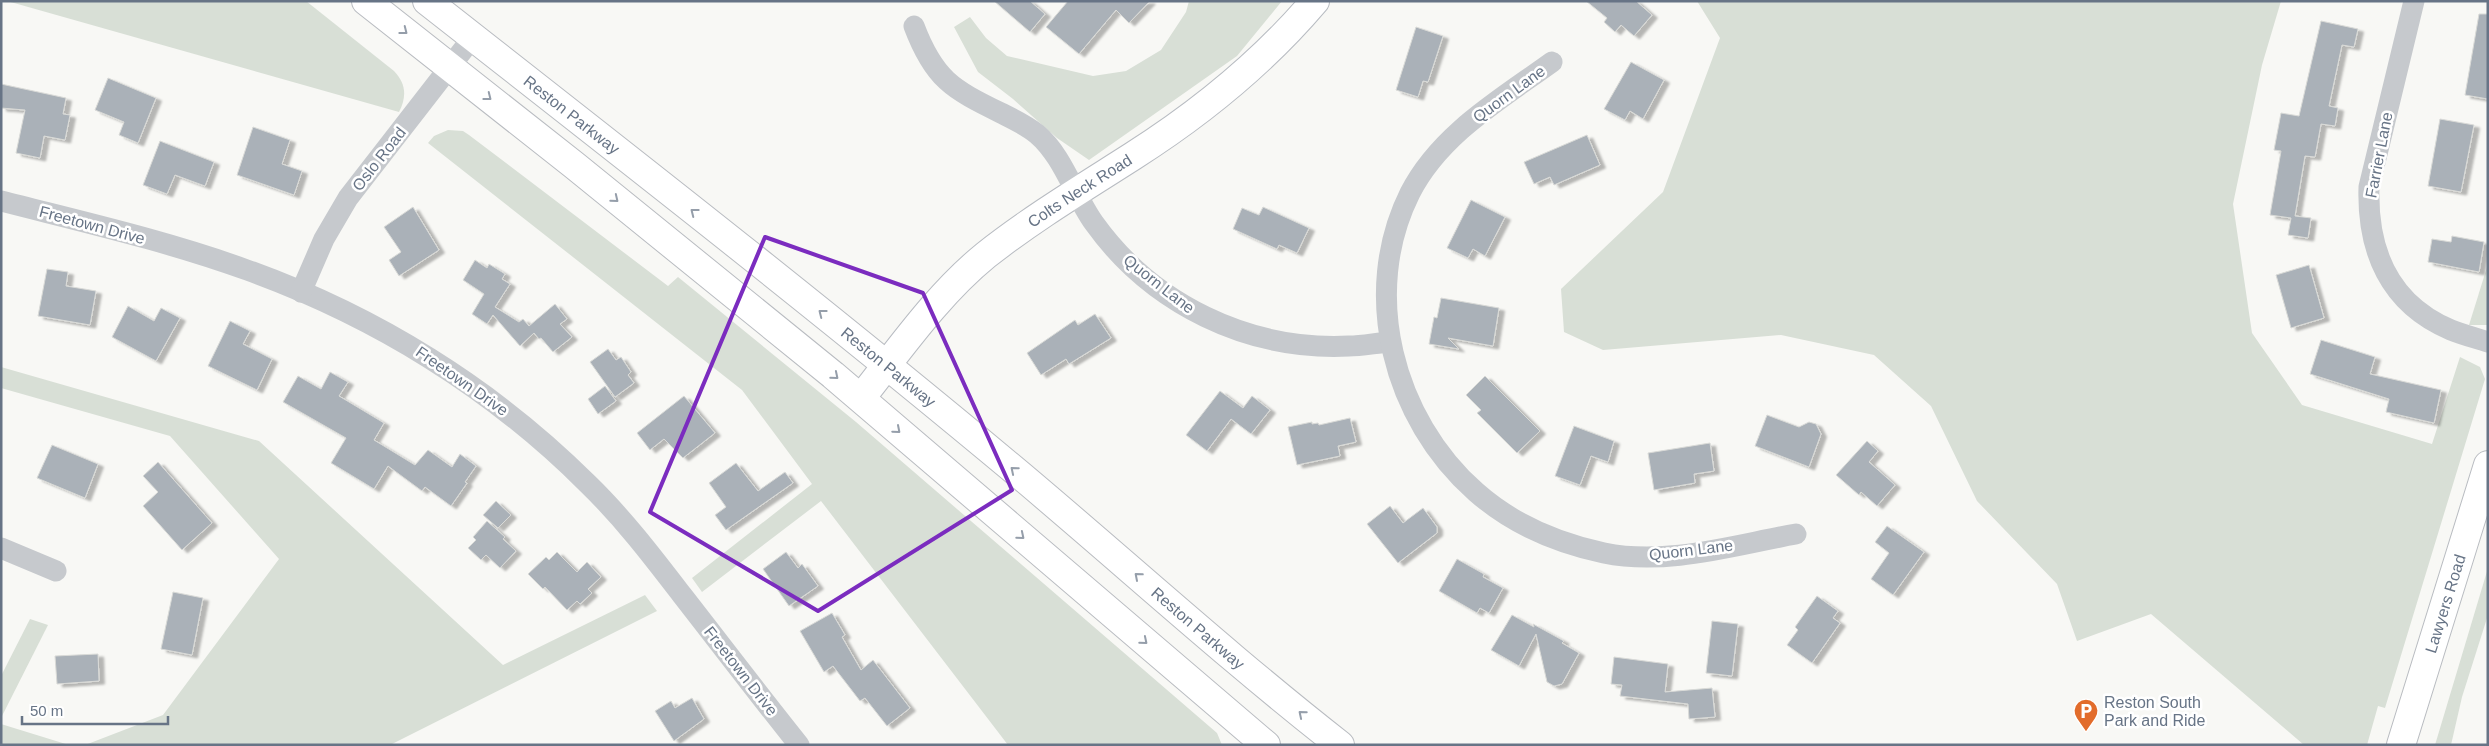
<svg xmlns="http://www.w3.org/2000/svg" width="2489" height="746" font-family="Helvetica,sans-serif">
	<defs>
		<filter id="shadow"><feDropShadow dx="5.5" dy="3" stdDeviation="1" flood-color="#0004"/></filter>
	</defs>
	<rect width="100%" height="100%" fill="#f8f8f5"/>
	<g fill="#d8dfd6">
		<path d="M7,1h299l88,70c12,13 13,25 5,41z"/>
		<path d="M1189,1h93l-45,55 -148,104 -32,-22 -44,-39 -35,-27 -24,-45 16,-10 16,21 21,18 86,20 33,-5 35,-21 25,-38z"/>
		<path d="M1697,1h584l-19,64 -29,139 19,129 50,72 130,39 28,-87 20,10 5,12 -100,329 -7,-2 -11,39h-63l-153,-131 -74,27 -20,-57 -80,-83 -46,-95 -57,-51 -93,-20 -178,15 -39,-18 -3,-43 102,-97 57,-154z"/>
		<path d="M448,130l15,1 6,4 199,151 10,-9 178,145 361,311 5,12h-214l-187,-244 -119,91 -10,-14 120,-94 -70,-94 -314,-247 6,-7z"/>
		<path d="M2488,264v61h-19z"/>
		<path d="M1,367l258,74 244,224 142,-70 12,16 -267,134h-305l78,-30 116,-156 -109,-123 -169,-48z"/>
		<path d="M2488,568v47l-26,82 -11,48h-16z"/>
		<path d="M30,619l18,6 -47,93v-42z"/>
		<path d="M1,724l68,21h-68z"/>
	</g>
	<g fill="#aab1b8" stroke="#d9dad7" filter="url(#shadow)">
		<path d="M994,1h36l15,13 -15,18z"/>
		<path d="M1068,1h82l-21,22 -13,-13 -37,44 -33,-27z"/>
		<path d="M1586,1h50l16,14 -18,21 -13,-11 -6,7 -11,-10 3,-4z"/>
		<path d="M2479,14h9v85l-23,-4z"/>
		<path d="M2321,21l37,8 -4,18 -12,-2 -13,61 9,2 -3,18 -14,-2 -6,33 -10,-1 -10,60 16,2 -3,20 -20,-3 3,-17 -21,-3 11,-64 -7,-1 7,-37 18,3z"/>
		<path d="M1416,27l27,9 -15,46 -5,-1 -5,16 -22,-7z"/>
		<path d="M1631,62l33,18 -21,39 -13,-8 -5,9 -21,-11z"/>
		<path d="M108,78l48,20 -18,45 -19,-8 5,-13 -29,-12z"/>
		<path d="M1,84l65,14 -3,16 7,1 -5,25 -21,-4 -4,22 -24,-5 9,-43 -24,-2z"/>
		<path d="M2440,119l34,6 -13,67 -33,-6z"/>
		<path d="M253,127l37,13 -8,24 20,7 -8,24 -57,-20z"/>
		<path d="M1587,135l13,30 -46,20 -4,-8 -16,7 -10,-22z"/>
		<path d="M160,141l54,21 -9,24 -30,-11 -8,19 -24,-9z"/>
		<path d="M1471,200l34,17 -20,39 -12,-7 -5,9 -21,-10z"/>
		<path d="M413,207l26,43 -40,26 -10,-16 12,-8 -17,-25z"/>
		<path d="M1263,207l46,21 -12,25 -18,-8 -2,4 -44,-20 9,-21 17,7z"/>
		<path d="M2452,236l32,6 -5,30 -51,-10 4,-23 19,3z"/>
		<path d="M475,260l12,8 2,-4 13,8 3,2 -3,5 8,5 -15,23 24,15 4,-3 6,7 26,-22 12,15 -7,5 12,13 -19,15 -12,-14 -2,1 -5,-6 -14,13 -27,-31 -6,9 -15,-10 12,-20 -21,-14z"/>
		<path d="M2309,265l15,53 -33,10 -15,-53z"/>
		<path d="M47,269l21,3 -2,14 30,5 -6,34 -52,-9z"/>
		<path d="M1441,298l58,10 -6,38 -45,-8 11,11 -30,-5 5,-27 3,1z"/>
		<path d="M128,306l26,15 7,-13 19,10 -24,43 -44,-24z"/>
		<path d="M1095,314l16,24 -42,26 -3,-5 -25,16 -14,-22 48,-33 3,5z"/>
		<path d="M230,321l20,10 -7,13 29,15 -15,31 -49,-24z"/>
		<path d="M2321,340l54,17 -5,17 71,16 -7,33 -48,-11 3,-13 -79,-25z"/>
		<path d="M608,349l8,11 5,-3 10,15 -3,3 6,8 -19,14 -25,-35z"/>
		<path d="M330,372l18,10 -9,14 45,27 -10,17 41,25 13,-15 24,17 8,-13 16,12 -11,16 2,1 -16,23 -26,-19 -3,4 -34,-25 -14,23 -43,-26 15,-25 -63,-36 15,-26 23,13z"/>
		<path d="M1485,376l55,55 -23,22 -40,-40 4,-3 -15,-15z"/>
		<path d="M605,386l11,15 -18,13 -10,-15z"/>
		<path d="M1220,391l23,17 9,-12 18,14 -19,24 -20,-15 -24,32 -21,-16z"/>
		<path d="M684,396l31,37 -32,25 -19,-19 -14,11 -13,-17z"/>
		<path d="M1767,415l32,12 10,-5 7,2 5,10 -12,33 -54,-21z"/>
		<path d="M1350,418l6,24 -18,4 2,10 -43,9 -9,-38 24,-5v2l6,-1 1,2z"/>
		<path d="M1574,426l40,15 -6,21 -17,-6 -11,29 -25,-9z"/>
		<path d="M1867,441l11,10 -9,11 26,23 -18,21 -16,-14 -2,3 -23,-20z"/>
		<path d="M1710,443l4,28 -20,3 1,9 -41,7 -6,-37z"/>
		<path d="M52,445l46,19 -13,34 -48,-20z"/>
		<path d="M158,462l54,61 -30,27 -39,-44 15,-14 -15,-16z"/>
		<path d="M736,463l22,28 27,-19 8,11 -67,47 -11,-15 11,-8 -17,-24z"/>
		<path d="M496,501l15,14 -13,13 -15,-13z"/>
		<path d="M1390,506l13,17 20,-15 14,19v6l-39,30 -31,-39z"/>
		<path d="M487,521l18,16 -2,2 13,12 -16,17 -14,-13 -5,5 -13,-12 8,-8 -3,-3z"/>
		<path d="M1887,526l37,26 -31,43 -22,-16 18,-26 -14,-11z"/>
		<path d="M557,552l20,20 10,-10 14,15 -13,12 4,4 -12,11 -3,-3 -10,9 -22,-23 -2,2 -15,-15 18,-17 3,3z"/>
		<path d="M786,552l12,16 4,-4 16,22 -29,20 -26,-37z"/>
		<path d="M1457,559l27,15 -1,3 20,11 -14,25 -9,-5 -3,5 -38,-22z"/>
		<path d="M173,592l30,6 -11,57 -31,-6z"/>
		<path d="M1817,596l21,15 -5,7 7,5 -28,40 -25,-18 11,-15 -3,-3z"/>
		<path d="M832,613l13,22 -3,2 19,33 12,-10 37,48 -23,18 -22,-28 -5,3 -27,-35 -9,6 -24,-41z"/>
		<path d="M1512,615l22,12 -1,-3 31,17 -2,2 17,10 -17,31 -8,2 -7,-4 -11,-48 -17,32 -28,-16z"/>
		<path d="M1712,621l26,3 -6,52 -26,-3z"/>
		<path d="M98,654l1,27 -42,3 -2,-28z"/>
		<path d="M1614,657l54,7 -3,28 47,-4 3,29 -26,2 -1,-15 -68,-8 2,-11 -11,-1z"/>
		<path d="M692,698l12,21 -30,22 -19,-30 16,-10 4,7z"/>
	</g>
	<g fill="none" stroke-linecap="round" stroke-linejoin="round">
		<defs>
			<g id="secondary">
				<path id="s1" d="M861,398c39,-49 76,-103 125,-143 47,-37 97,-67 147,-99 66,-42 131,-95 182,-155"/>
			</g>
			<g id="primary">
				<path d="M366,1l208,164 259,210 433,370"/>
				<path id="s2" d="M427,1c199,156 398,311 592,473 107,90 211,185 321,271"/>
				<path id="s3" d="M2401,745l87,-280"/>
			</g>
		</defs>
		<use href="#secondary" stroke="#b8bcc2" stroke-width="30"/>
		<use href="#primary" stroke="#b9bcc1" stroke-width="30"/>
		<g stroke="#c6c9cd" stroke-width="21">
			<path d="M2414,1l-45,186c-2,63 20,117 82,143 12,5 25,8 37,12"/>
			<path d="M914,26c20,53 38,63 87,87 12,6 25,12 36,21 26,22 37,61 57,89 58,81 154,128 255,123 13,0 27,-3 41,-4"/>
			<path d="M1552,62c-51,37 -112,72 -142,131 -50,100 -17,226 66,299 35,31 81,51 128,61 63,13 130,-8 192,-19"/>
			<path d="M1,201c82,21 166,40 246,69 128,46 245,118 341,214 35,34 64,72 94,111 39,50 77,100 117,150"/>
			<path d="M301,292l23,-53 24,-41 125,-161"/>
			<path d="M1,548l55,23"/>
		</g>
		<use href="#secondary" stroke="#fff" stroke-width="28"/>
		<use href="#primary" stroke="#fff" stroke-width="28"/>
	</g>
	<defs><path id="oneway-chevron" d="M-2-3.5L2.5 0L-2 3.5" fill="none" stroke-width="1.6" stroke-linecap="round" stroke-linejoin="round" transform="scale(1.25)"/></defs>
	<g stroke="#959eaa">
		<use href="#oneway-chevron" transform="translate(404 31) rotate(38)"/>
		<use href="#oneway-chevron" transform="translate(488 97) rotate(38)"/>
		<use href="#oneway-chevron" transform="translate(615 199) rotate(39)"/>
		<use href="#oneway-chevron" transform="translate(694 212) rotate(-142)"/>
		<use href="#oneway-chevron" transform="translate(822 313) rotate(-142)"/>
		<use href="#oneway-chevron" transform="translate(835 376) rotate(40)"/>
		<use href="#oneway-chevron" transform="translate(897 430) rotate(41)"/>
		<use href="#oneway-chevron" transform="translate(1014 470) rotate(-140)"/>
		<use href="#oneway-chevron" transform="translate(1021 536) rotate(40)"/>
		<use href="#oneway-chevron" transform="translate(1138 576) rotate(-139)"/>
		<use href="#oneway-chevron" transform="translate(1144 641) rotate(40)"/>
		<use href="#oneway-chevron" transform="translate(1302 714) rotate(-140)"/>
	</g>
	<path fill="none" stroke="#7b2cbf" stroke-width="4" stroke-linejoin="round" d="M765,237l158,56 89,197 -194,121 -168,-99z"/>
	<defs>
		<symbol id="parking-pin" viewBox="-11 -11 22 30"><path d="M0 17L-7.5 6A9.5 9.5 0 1 1 7.5 6Z" fill="#e26c2b" stroke="#fff"/><path d="M-3.5-5.5H1a3.5 3.5 0 0 1 0 7H-1V5.5H-3.5ZM-1-3.4V-.6H.8a1.4 1.4 0 0 0 0-2.8Z" fill="#fff"/></symbol>
	</defs>
	<g fill-rule="evenodd">
		<use href="#parking-pin" x="2072" y="697" width="28" height="38"/>
	</g>
	<g text-anchor="middle" dominant-baseline="central" stroke-width="5" stroke-linejoin="round" paint-order="stroke">
		<g font-size="16" fill="#677486" stroke="#fff">
			<text transform="translate(1509 94) rotate(-36)">Quorn Lane</text>
			<text stroke="none"><textPath href="#s2" startOffset="184">Reston Parkway</textPath></text>
			<text transform="translate(2379 155) rotate(-79)">Farrier Lane</text>
			<text transform="translate(379 159) rotate(-52)">Oslo Road</text>
			<text stroke="none"><textPath href="#s1" startOffset="304">Colts Neck Road</textPath></text>
			<text transform="translate(92 225) rotate(15)">Freetown Drive</text>
			<text transform="translate(1159 284) rotate(38)">Quorn Lane</text>
			<text stroke="none"><textPath href="#s2" startOffset="589">Reston Parkway</textPath></text>
			<text transform="translate(462 381) rotate(35)">Freetown Drive</text>
			<text transform="translate(1691 550) rotate(-7)">Quorn Lane</text>
			<text stroke="none"><textPath href="#s3" startOffset="148">Lawyers Road</textPath></text>
			<text stroke="none"><textPath href="#s2" startOffset="994">Reston Parkway</textPath></text>
			<text transform="translate(741 671) rotate(52)">Freetown Drive</text>
		</g>
		<g font-size="16" fill="#677486" stroke="#fff" text-anchor="start">
			<text x="2104" y="702">Reston South<tspan x="2104" dy="18">Park and Ride</tspan></text>
		</g>
	</g>
	<rect width="2489" height="746" fill="none" stroke="#677486" stroke-width="5"/>
	<path d="M22 716v8h146v-8" fill="none" stroke="#677486" stroke-width="2.5"/>
	<text x="30" y="716" font-size="15" fill="#677486" stroke="#ffffff" stroke-width="4" paint-order="stroke">50 m</text>
</svg>
